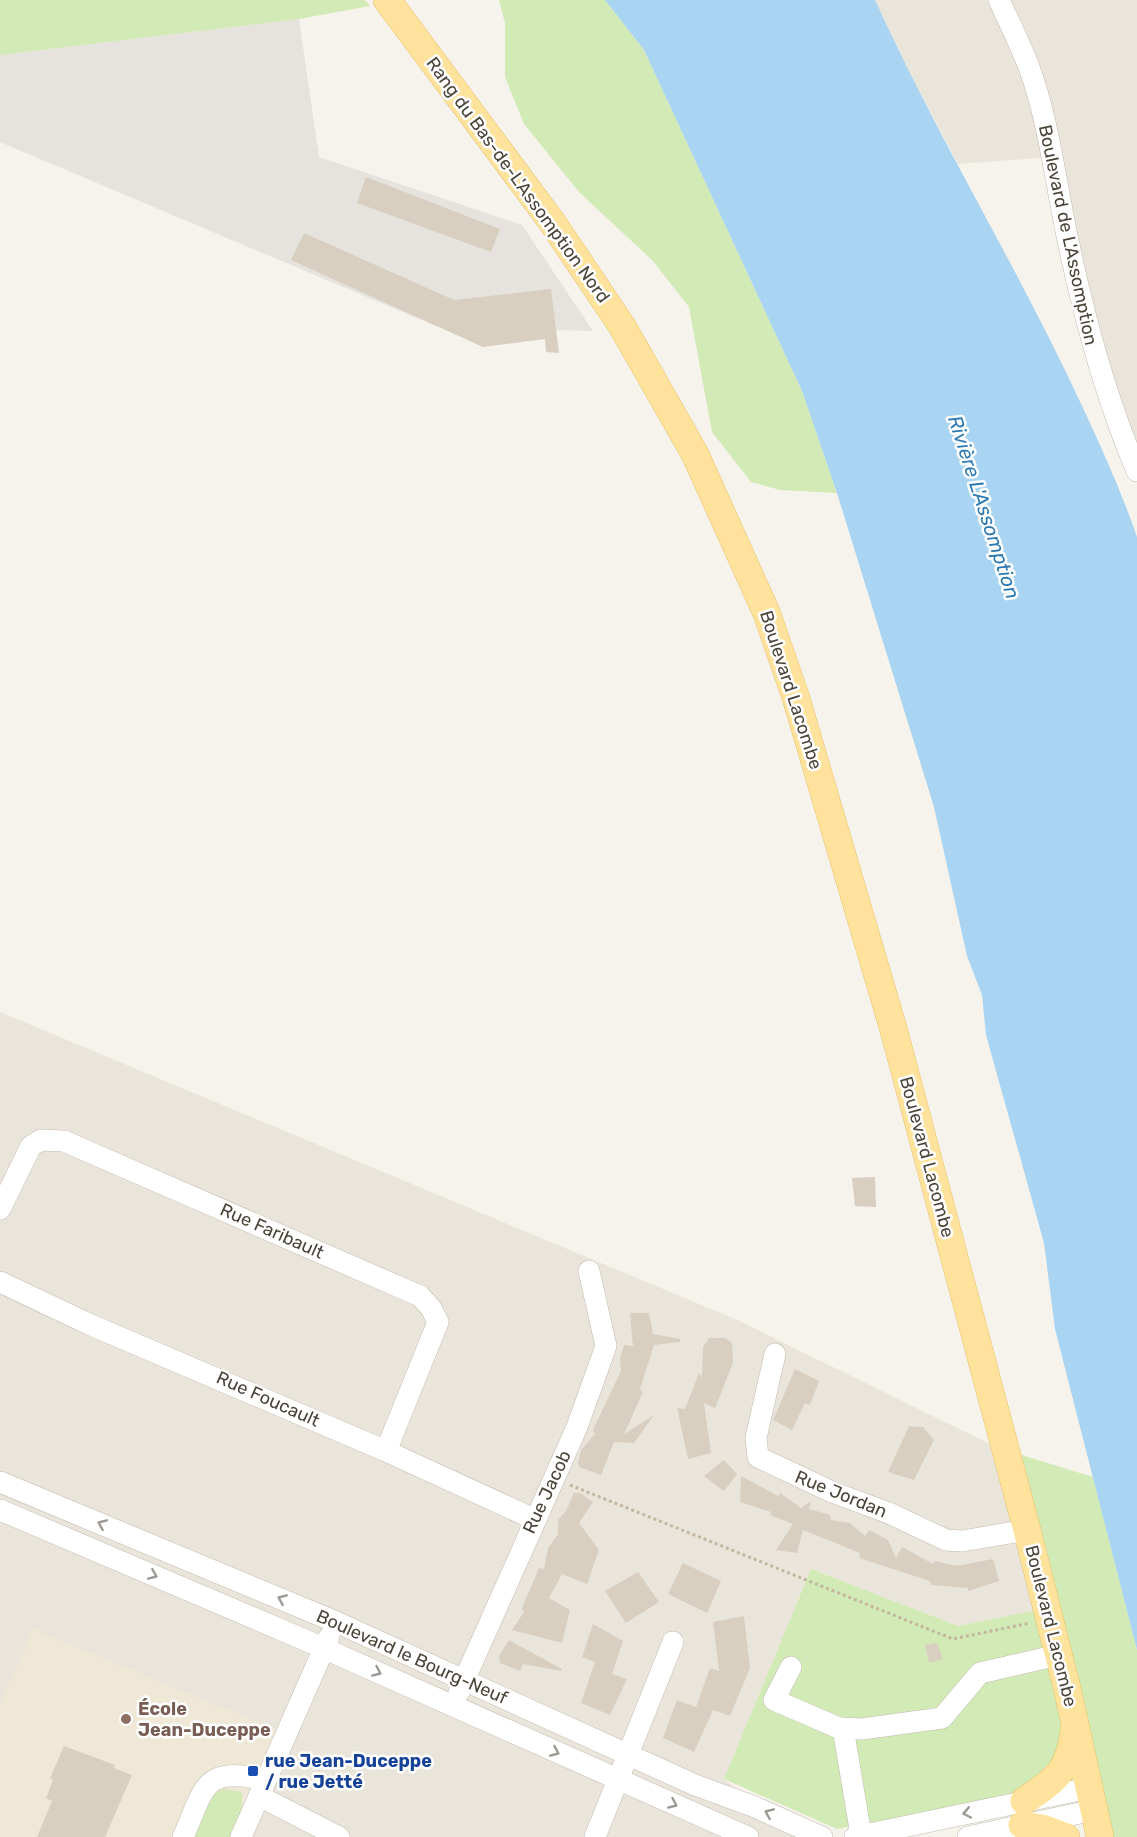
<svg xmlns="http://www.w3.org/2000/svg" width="1137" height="1837" font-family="Rubik,sans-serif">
	<rect width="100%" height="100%" fill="#f6f3ec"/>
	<g fill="#eae5da">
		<path d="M875,0h262v471l-84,-314 -95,7 -60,-113z"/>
		<path d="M0,1012l735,307 261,128 41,163 -79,16 -147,-57 -87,210 73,58h-797z"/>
	</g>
	<path fill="#e6e2dd" d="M299,19l20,138 203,68 71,106 -155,-4 -438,-185v-87z"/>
	<path fill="#efe8d6" d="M33,1629l253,105 -45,103h-241v-132z"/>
	<g fill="#d2eab5">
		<path d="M0,0h365l5,6 -71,13 -299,36z"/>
		<path d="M499,0h106l39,50 158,341 35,102 -57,-3 -29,-8 -39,-50 -23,-125 -36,-46 -74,-69 -55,-68 -19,-47v-54z"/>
		<path d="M996,1447l97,30 44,173v187h-37l-34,-130 -10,51 -39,36 -180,35 -113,-50 87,-210 147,57 79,-16z"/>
		<path d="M224,1789l18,3v17l-12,28h-37l18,-42z"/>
	</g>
	<path fill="#a9d4f2" d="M605,0h270c63,139 144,269 208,408 20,43 39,85 54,129v1113l-82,-321 -11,-86 -58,-208 -4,-40 -15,-39 -33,-149 -97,-314 -35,-102 -158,-341z"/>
	<g fill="#d8cfc1">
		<path d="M366,177l134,52 -9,23 -134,-49z"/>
		<path d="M304,233l150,67 97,-11 8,64 -13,-1 -1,-13 -62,8 -192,-87z"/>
		<path d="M875,1177l1,30 -21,-1 -3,-28z"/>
		<path d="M630,1313h19l4,21 27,5v3l-26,3 -14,44 3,3 -19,42 30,-19 -20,28 -20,-1 -13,33 -22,-8 -1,-5 3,-12 14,-16 -2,-4 28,-59 -1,-13 4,-13 9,1z"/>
		<path d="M709,1338h16l7,5 1,20 -18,45 -11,-5 7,50 -23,6 -11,-51 8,1 14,-36 3,4 1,-30z"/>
		<path d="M795,1369l24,12 -9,24 -5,-2 -13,27 -19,-10z"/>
		<path d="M909,1426l14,1 11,13 -20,40 -26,-8z"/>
		<path d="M724,1460l13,14 -13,17 -20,-15z"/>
		<path d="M741,1476l37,20 2,-3 21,15 10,-7 -2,8 21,6 1,5 19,3 15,13 4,-6 19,10 8,18 6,-11 31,17 2,-3 22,5 36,-7 6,22 -31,10v-3l-37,-3 -1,-4 -71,-23 1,-5 -57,-23 -6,23 -21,-3 17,-26 -23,-9 1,-3 -31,-10z"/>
		<path d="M574,1493h6l13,9 -14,21 20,27 -12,34 -25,-10 -13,24 21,12 -8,33 -50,-13 12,-18 -2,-4 17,-40 5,1 4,-21 10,-14v-14l8,-9z"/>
		<path d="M683,1563l38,18 -14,32 -39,-19z"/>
		<path d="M638,1572l21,30 -33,21 -21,-32z"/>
		<path d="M744,1616l6,52 -20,48 -17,-6 -19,42 -31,-14 14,-38 19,7 14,-39 9,3 -6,-49z"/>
		<path d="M593,1624l30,17 -11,33 15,5 -17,36 -29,-12 14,-41 -13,-5z"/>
		<path d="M509,1640l53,29 -1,2 -38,-7 -3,7 -20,-8 -1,-7z"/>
		<path d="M937,1643l6,16 -14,4 -4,-18z"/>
		<path d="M64,1746l51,19 -1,3 18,7 -27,62h-68l15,-36 -6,-3 7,-18 -3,-2z"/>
	</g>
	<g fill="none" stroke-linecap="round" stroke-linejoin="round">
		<defs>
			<g id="minor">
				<path d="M999,0c10,22 21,44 30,67 19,52 26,110 37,164 17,83 38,163 71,240"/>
				<path d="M0,1209l31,-63 10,-6 23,1 356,155 11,12 7,14 -52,129"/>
				<path d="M0,1282l91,43 295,126 148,68"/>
				<path d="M775,1354l-19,84 2,19 74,35 57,21 57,27 16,1 65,-11"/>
				<path d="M0,1482l336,140 359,163 60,22 67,30"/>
				<path d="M0,1510l305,130 443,197"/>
				<path d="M791,1667l-17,33 65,28 23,1 80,-11 38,-45 78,-18"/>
				<path d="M459,1692l118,-265 29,-81 -17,-75"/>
				<path d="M843,1728l18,107"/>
				<path d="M259,1796l80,41"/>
				<path d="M183,1837c23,-52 20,-71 83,-57"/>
				<path d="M241,1837l88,-200"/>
				<path d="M595,1837l78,-195"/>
				<path d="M855,1837l234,-49"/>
				<path d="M968,1837l126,-27"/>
			</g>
			<g id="major">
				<path d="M387,0l165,222 70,104 73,128 72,160 29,84 98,333 133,499 41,162 32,145"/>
				<path d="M1024,1801c32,-21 46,-31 50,-71"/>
				<path d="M1022,1825l20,3 24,9"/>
			</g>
		</defs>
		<use href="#minor" stroke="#c2bbae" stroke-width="22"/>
		<use href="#major" stroke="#e6c16a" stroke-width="28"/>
		<path stroke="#c4b79f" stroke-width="3" stroke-dasharray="3 3" stroke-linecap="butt" d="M570,1485l383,154 77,-16"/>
		<use href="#minor" stroke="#fff" stroke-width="21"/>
		<use href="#major" stroke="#ffe39c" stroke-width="27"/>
	</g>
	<defs><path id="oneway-chevron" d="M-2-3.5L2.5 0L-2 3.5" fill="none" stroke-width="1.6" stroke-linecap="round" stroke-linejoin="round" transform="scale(1.5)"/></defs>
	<g stroke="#9c9892">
		<use href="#oneway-chevron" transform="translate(102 1524) rotate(-157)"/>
		<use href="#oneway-chevron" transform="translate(153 1575) rotate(23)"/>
		<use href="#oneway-chevron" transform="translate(282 1599) rotate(-157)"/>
		<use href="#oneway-chevron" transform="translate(377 1672) rotate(24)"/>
		<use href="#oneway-chevron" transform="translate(555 1752) rotate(24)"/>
		<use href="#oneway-chevron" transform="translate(673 1804) rotate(24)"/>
		<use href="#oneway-chevron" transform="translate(769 1813) rotate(-157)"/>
		<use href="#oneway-chevron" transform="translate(967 1813) rotate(168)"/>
	</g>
	<circle fill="#8d6e63" stroke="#fff" stroke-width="2" cx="126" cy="1719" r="6"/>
	<rect fill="#1a4fb4" stroke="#fff" stroke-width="2" x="247" y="1765" width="12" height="12" rx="3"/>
	<g text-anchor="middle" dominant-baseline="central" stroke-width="5" stroke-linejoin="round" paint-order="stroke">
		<g font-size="18" fill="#4b4439" stroke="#fff">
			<text transform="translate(518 180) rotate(54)">Rang du Bas-de-L'Assomption Nord</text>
			<text transform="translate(1068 235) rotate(78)">Boulevard de L'Assomption</text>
			<text transform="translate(791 690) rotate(72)">Boulevard Lacombe</text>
			<text transform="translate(927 1157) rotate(75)">Boulevard Lacombe</text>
			<text transform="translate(272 1231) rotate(24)">Rue Faribault</text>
			<text transform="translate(268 1399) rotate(24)">Rue Foucault</text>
			<text transform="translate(547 1492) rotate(-65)">Rue Jacob</text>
			<text transform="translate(841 1494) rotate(22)">Rue Jordan</text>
			<text transform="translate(1051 1626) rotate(76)">Boulevard Lacombe</text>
			<text transform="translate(412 1657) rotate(24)">Boulevard le Bourg-Neuf</text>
		</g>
		<g font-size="18" font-weight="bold" fill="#785e54" stroke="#fff" text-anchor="start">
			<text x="138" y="1709">École<tspan x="138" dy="21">Jean-Duceppe</tspan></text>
		</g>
		<g font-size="18" font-weight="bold" fill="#164399" stroke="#fff" text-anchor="start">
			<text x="265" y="1761">rue Jean-Duceppe<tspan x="265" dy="21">/ rue Jetté</tspan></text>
		</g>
		<g font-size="20" font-style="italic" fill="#2e7ab2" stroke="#fff">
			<text transform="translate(984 507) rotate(72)">Rivière L'Assomption</text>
		</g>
	</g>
</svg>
